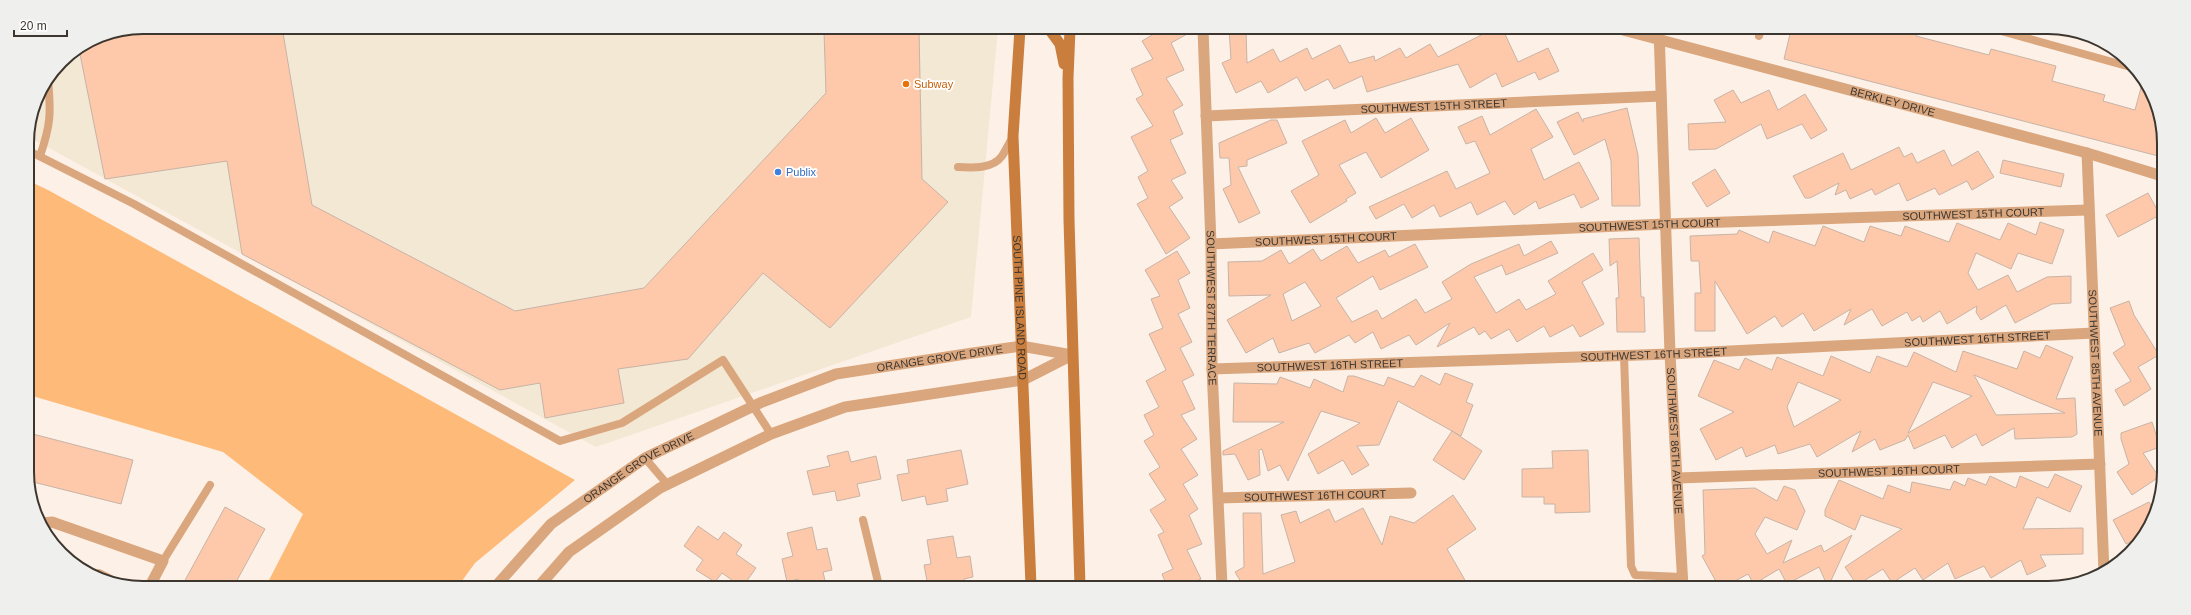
<svg xmlns="http://www.w3.org/2000/svg" width="2191" height="615" font-family="Arial,sans-serif">
	<rect width="100%" height="100%" fill="#fdf1e7"/>
	<path fill="#f3e8d4" d="M143,27l855,2 -27,288 -375,130 -569,-311 12,-44 22,-31 38,-25z"/>
	<path fill="#feba78" d="M27,180l21,10 527,290 -100,83 -16,22 -192,-1 36,-70 -80,-62 -194,-57z"/>
	<g fill="#fdc9aa" stroke="#c8b3a6" fill-rule="evenodd">
		<path d="M143,27h139l30,178 203,106 129,-23 182,-195 -2,-62 95,-2 3,150 26,23 -118,126 -67,-55 -75,86 -70,10 6,34 -79,15 -5,-35 -40,7 -258,-136 -15,-93 -122,18 -26,-130 20,-13z"/>
		<path d="M1162,29h34l-25,14 13,27 -18,8 17,27 -10,6 10,23 -13,6 16,33 -15,7 12,18 -14,9 21,31 -24,16 -29,-50 11,-6 -10,-21 10,-6 -17,-34 22,-11 -17,-27 7,-4 -12,-26 22,-10 -11,-18z"/>
		<path d="M1229,29h17l1,34 26,-14 7,13 27,-14 5,11 28,-14 9,18 25,-7 1,5 25,-13 6,10 24,-14 8,13 53,-27h12l15,32 30,-14 11,23 -20,9 -4,-8 -33,15 -6,-14 -26,15 -12,-24 -91,28 -5,-16 -28,13 -6,-10 -23,12 -8,-14 -29,16 -7,-12 -25,12 -14,-30 9,-4z"/>
		<path d="M1791,30l127,1 -2,5 73,19 2,-6 65,17 -4,15 53,14 -2,6 32,9 7,-26 20,37v36l-378,-98z"/>
		<path d="M1733,90l8,13 28,-13 9,20 27,-16 22,36 -16,9 -9,-15 -35,15 -6,-15 -45,25 -27,1 -1,-26 38,-2 -12,-22z"/>
		<path d="M1627,108l11,47 2,51h-28l-1,-45 -6,-22 -31,16 -17,-33 21,-10 5,10v-3z"/>
		<path d="M1536,109l17,28 -22,12 13,31 35,-18 20,37 -18,9 -7,-14 -35,15 -3,-8 -22,14 -9,-14 -28,14 -6,-13 -31,15 -6,-12 -22,13 -8,-14 -28,15 -7,-12 78,-36 9,18 34,-16 -15,-32 -9,3 -8,-17 24,-11 8,19z"/>
		<path d="M1376,118l9,15 26,-15 18,32 -48,28 -15,-26 -27,13 17,28 -10,6 1,2 -37,22 -19,-32 28,-16 -17,-34 43,-21 6,13z"/>
		<path d="M1271,120h6l10,23 -40,17v6l-9,1 22,46 -21,10 -16,-34 8,-4 -2,-27h-9l-1,-15z"/>
		<path d="M1899,147l5,10 8,-4 5,10 27,-13 8,16 26,-15 16,26 -22,13 -5,-9 -28,14 -4,-7 -28,13 -8,-18 -24,12 -3,-6 -22,10 -4,-9 -11,5 4,-12 -29,15h-5l-12,-22 50,-23 8,17z"/>
		<path d="M2003,160l61,14 -3,13 -61,-14z"/>
		<path d="M1715,169l15,24 -23,14 -15,-24z"/>
		<path d="M2148,193l12,22 -42,22 -12,-22z"/>
		<path d="M2040,222l24,8 -12,34 -34,-11 -7,16 -35,-16 -8,20 10,17 30,-15 9,17 30,-15 24,-1v27l-19,1 -37,19 -9,-18 -25,15 -5,-8 1,-6 -30,18 -7,-13 -17,11 -3,-6 -8,5 -5,-9 -25,14 -10,-17 -28,16 7,-16 -37,22 -11,-18 -21,14 -7,-11 -28,18 -32,-53v50h-20v-38h6l-2,-32h-8l-1,-25 47,-2 2,-4 30,13 4,-12 42,15 8,-20 41,16 6,-16 31,10 4,-10 44,16 8,-19 43,17 8,-17 28,12z"/>
		<path d="M1639,238l2,59h3l1,35h-28l-1,-34h3l-2,-37 -7,5 -1,-27z"/>
		<path d="M1551,241l7,12 -52,22 -4,-10 -28,12 22,36 23,-14 7,11 30,-16 -8,-13 45,-28 10,17 -21,12 22,42 -24,13 -7,-12 -23,12 -6,-11 -27,16 -8,-13 -18,10 -6,-8 -6,4 -5,-8 -37,20 13,-24 -34,22 -7,-10 -28,14 -8,-17 -18,11 -6,-8 -34,18 -6,-10 -30,10 -6,-15 -27,15 -19,-33 44,-25 -42,1 -1,-34 34,-1 19,-11 8,14 24,-15 8,12 26,-15 11,17 27,-13 4,7 26,-13 13,23 -48,23 -7,-14 -37,22 16,24 25,-12 5,9 34,-20 9,14 27,-14 -10,-17 29,-18 48,-20 5,12zM1305,282l16,24 -29,15 -9,-27z"/>
		<path d="M1177,251l13,22 -12,7 12,28 -12,6 14,28 -12,6 14,27 -12,6 13,28 -14,6 16,24 -16,10 17,26 -15,9 15,25 -9,6 13,29 -15,6 14,29 -17,7h-17l-5,-12 11,-5 -15,-34 6,-3 -14,-22 16,-10 -17,-26 11,-7 -16,-26 10,-6 -10,-20 15,-8 -13,-26 20,-11 -17,-36 14,-6 -12,-29 9,-3 -15,-26z"/>
		<path d="M2129,301l5,14 25,40 -21,12 13,22 -27,17 -9,-16 16,-9 -18,-28 12,-8 -15,-37z"/>
		<path d="M2046,345l27,12 -17,42 19,-1 2,36 -5,3 -57,2 -1,-11 -32,18 -6,-12 -24,14 -7,-13 -31,14 -6,-14 -3,5 -25,10 -5,-11 -23,13 9,-21 -44,26 -7,-13 -32,10 -3,-9 -29,12 -4,-10 -26,13 -16,-31 34,-17 -36,-16 16,-36 25,10 6,-12 27,12 5,-13 46,19 8,-20 39,17 7,-17 30,11 7,-15 42,20 7,-21 54,18 7,-18 16,7zM1974,375l59,25 32,13 -69,2zM1798,382l43,18 -47,27 -7,-20zM1933,382l39,14 -64,37z"/>
		<path d="M1445,373l28,11 -7,18 7,3 -12,31 -63,-35 -19,44 -22,1 12,19 -17,10 -9,-15 -25,14 -10,-20 52,-31 -39,-12 -33,70 -8,-16 -12,6 -6,-22 -3,1 1,25 -12,5 -13,-26 -12,1v-4l61,-29h-51l1,-39 43,1 3,-7 30,11 4,-9 29,13 5,-16h6l30,10 4,-9 26,10 7,-12 19,10z"/>
		<path d="M2152,422l8,25 -17,6 16,24 -27,18 -15,-23 12,-8 -8,-25v-6z"/>
		<path d="M1452,431l30,20 -18,29 -31,-20z"/>
		<path d="M29,433l104,27 -12,44 -92,-23z"/>
		<path d="M961,450l7,34 -22,5 2,12 -21,4 -2,-9 -23,5 -5,-26 12,-2 -2,-13z"/>
		<path d="M1588,450l2,62 -35,1v-9h-11v-7h-22v-28l31,-1 -1,-17z"/>
		<path d="M848,451l3,11 25,-6 5,23 -24,5 3,12 -23,5 -2,-10 -22,4 -6,-24 23,-5 -3,-10z"/>
		<path d="M2055,474l27,12 -12,26 -33,-15 -14,32 60,-1v26l-43,1 6,11 -19,9 -6,-15 -30,18 -7,-12 -29,13 -7,-16 -25,17 -8,-12 -23,15 -9,-14 -26,16 -12,-18 57,-38 -41,-14 -6,15 -30,-14v-6l14,-30 44,19 5,-14 22,8 2,-11 38,8 4,-9 11,5 3,-8 18,7 4,-9 26,12 4,-12 28,12z"/>
		<path d="M1784,486l11,4 10,21 -8,19 -32,-13 -10,17 12,20 25,-14 -9,23 38,-18 3,7 28,-17 -24,52 -9,-20 -32,17 -8,-15 -25,15 -6,-10 -24,13h-5l-17,-31 3,-2 -2,-64 52,-2 22,13z"/>
		<path d="M1453,495l23,34 -29,20 22,38 -235,-1 7,-4 -6,-10 9,-5 -1,-54h18l2,61 32,-12 -14,-47 15,-4 4,12 29,-14 6,13 28,-14 19,37 8,-29 24,7z"/>
		<path d="M2149,502l6,11 -7,17 -4,5 -18,9 -13,-24z"/>
		<path d="M225,507l40,22 -30,55h-52z"/>
		<path d="M698,526l20,14 6,-8 18,13 -6,9 20,14 -12,17h-5l-17,-12 -7,9 -19,-12 7,-10 -19,-14z"/>
		<path d="M812,527l5,23 10,-2 5,22 -9,2 3,13h-26l-2,-6 -11,3 -5,-23 11,-3 -6,-23z"/>
		<path d="M953,536l4,22 13,-2 3,21 -9,2 1,7h-37l-4,-21 7,-1 -4,-24z"/>
	</g>
	<g fill="none" stroke-linecap="round" stroke-linejoin="round">
		<g stroke="#daa67e" stroke-width="8">
			<path d="M2001,31l133,37"/>
			<path d="M1759,36l2,-6"/>
			<path d="M27,150l107,54 426,237 62,-18 101,-63 48,74"/>
			<path d="M40,156c11,-32 11,-43 8,-77"/>
			<path d="M958,167c14,1 35,2 44,-11 4,-6 7,-13 11,-19"/>
			<path d="M1624,355l7,211 4,9 47,2"/>
			<path d="M645,458l22,26"/>
			<path d="M863,520l16,66"/>
			<path d="M163,561l47,-76"/>
			<path d="M98,574l1,-1 22,11"/>
		</g>
		<g stroke="#daa67e" stroke-width="11">
			<path id="s1" d="M1203,29l8,215 1,125 10,217"/>
			<path id="s2" d="M1623,30l464,123 75,23"/>
			<path id="s3" d="M1659,30l11,324 13,233"/>
			<path id="s4" d="M1206,116l455,-20"/>
			<path id="s5" d="M2087,153l17,419"/>
			<path id="s6" d="M1211,244l454,-20 423,-14"/>
			<path id="s7" d="M1212,369l458,-15 424,-21"/>
			<path id="s8" d="M1678,478l422,-14"/>
			<path id="s9" d="M1219,498l192,-5"/>
			<path d="M43,523l9,-1 111,39 -12,23"/>
			<path id="s10" d="M497,585l54,-61 94,-66 115,-55 76,-29 130,-20 55,-8 51,9"/>
			<path d="M540,585l29,-33 91,-64 111,-54 74,-27 178,-27 49,-25"/>
		</g>
		<g stroke="#ca7e3d" stroke-width="11">
			<path id="s11" d="M1020,29l-7,107 18,450"/>
			<path d="M1049,29l11,15 4,20"/>
			<path d="M1070,29l-2,49 1,142 11,366"/>
		</g>
	</g>
	<circle fill="#e8710a" stroke="#fff" stroke-width="1.5" cx="906" cy="84" r="4"/>
	<circle fill="#3f7fe0" stroke="#fff" stroke-width="1.5" cx="778" cy="172" r="4"/>
	<g text-anchor="middle" dominant-baseline="central" stroke-width="3.5" stroke-linejoin="round" paint-order="stroke">
		<g font-size="11" fill="#c56008" stroke="#fff" text-anchor="start">
			<text x="914" y="84">Subway</text>
		</g>
		<g font-size="11" fill="#3d362f" stroke="#fff">
			<text stroke="none"><textPath href="#s2" startOffset="279">BERKLEY DRIVE</textPath></text>
			<text stroke="none"><textPath href="#s4" startOffset="228">SOUTHWEST 15TH STREET</textPath></text>
			<text stroke="none"><textPath href="#s6" startOffset="763">SOUTHWEST 15TH COURT</textPath></text>
			<text stroke="none"><textPath href="#s6" startOffset="439">SOUTHWEST 15TH COURT</textPath></text>
			<text stroke="none"><textPath href="#s6" startOffset="115">SOUTHWEST 15TH COURT</textPath></text>
			<text stroke="none"><textPath href="#s11" startOffset="279">SOUTH PINE ISLAND ROAD</textPath></text>
			<text stroke="none"><textPath href="#s1" startOffset="279">SOUTHWEST 87TH TERRACE</textPath></text>
			<text stroke="none"><textPath href="#s7" startOffset="766">SOUTHWEST 16TH STREET</textPath></text>
			<text stroke="none"><textPath href="#s7" startOffset="442">SOUTHWEST 16TH STREET</textPath></text>
			<text stroke="none"><textPath href="#s10" startOffset="510">ORANGE GROVE DRIVE</textPath></text>
			<text stroke="none"><textPath href="#s5" startOffset="210">SOUTHWEST 85TH AVENUE</textPath></text>
			<text stroke="none"><textPath href="#s7" startOffset="118">SOUTHWEST 16TH STREET</textPath></text>
			<text stroke="none"><textPath href="#s3" startOffset="411">SOUTHWEST 86TH AVENUE</textPath></text>
			<text stroke="none"><textPath href="#s10" startOffset="186">ORANGE GROVE DRIVE</textPath></text>
			<text stroke="none"><textPath href="#s8" startOffset="211">SOUTHWEST 16TH COURT</textPath></text>
			<text stroke="none"><textPath href="#s9" startOffset="96">SOUTHWEST 16TH COURT</textPath></text>
		</g>
		<g font-size="11" fill="#366cbe" stroke="#fff" text-anchor="start">
			<text x="786" y="172">Publix</text>
		</g>
	</g>
	<path d="M0 0H2191V615H0ZM143 34H2048A109 109 0 0 1 2157 143V472A109 109 0 0 1 2048 581H143A109 109 0 0 1 34 472V143A109 109 0 0 1 143 34Z" fill="#efefee" fill-rule="evenodd"/>
	<path fill="none" stroke="#3d362f" stroke-width="2" d="M143 34H2048A109 109 0 0 1 2157 143V472A109 109 0 0 1 2048 581H143A109 109 0 0 1 34 472V143A109 109 0 0 1 143 34Z"/>
	<path d="M14 30v6h53v-6" fill="none" stroke="#3d362f" stroke-width="2"/>
	<text x="20" y="30" font-size="12" fill="#3d362f" stroke="#ffffff" stroke-width="3" paint-order="stroke">20 m</text>
</svg>
